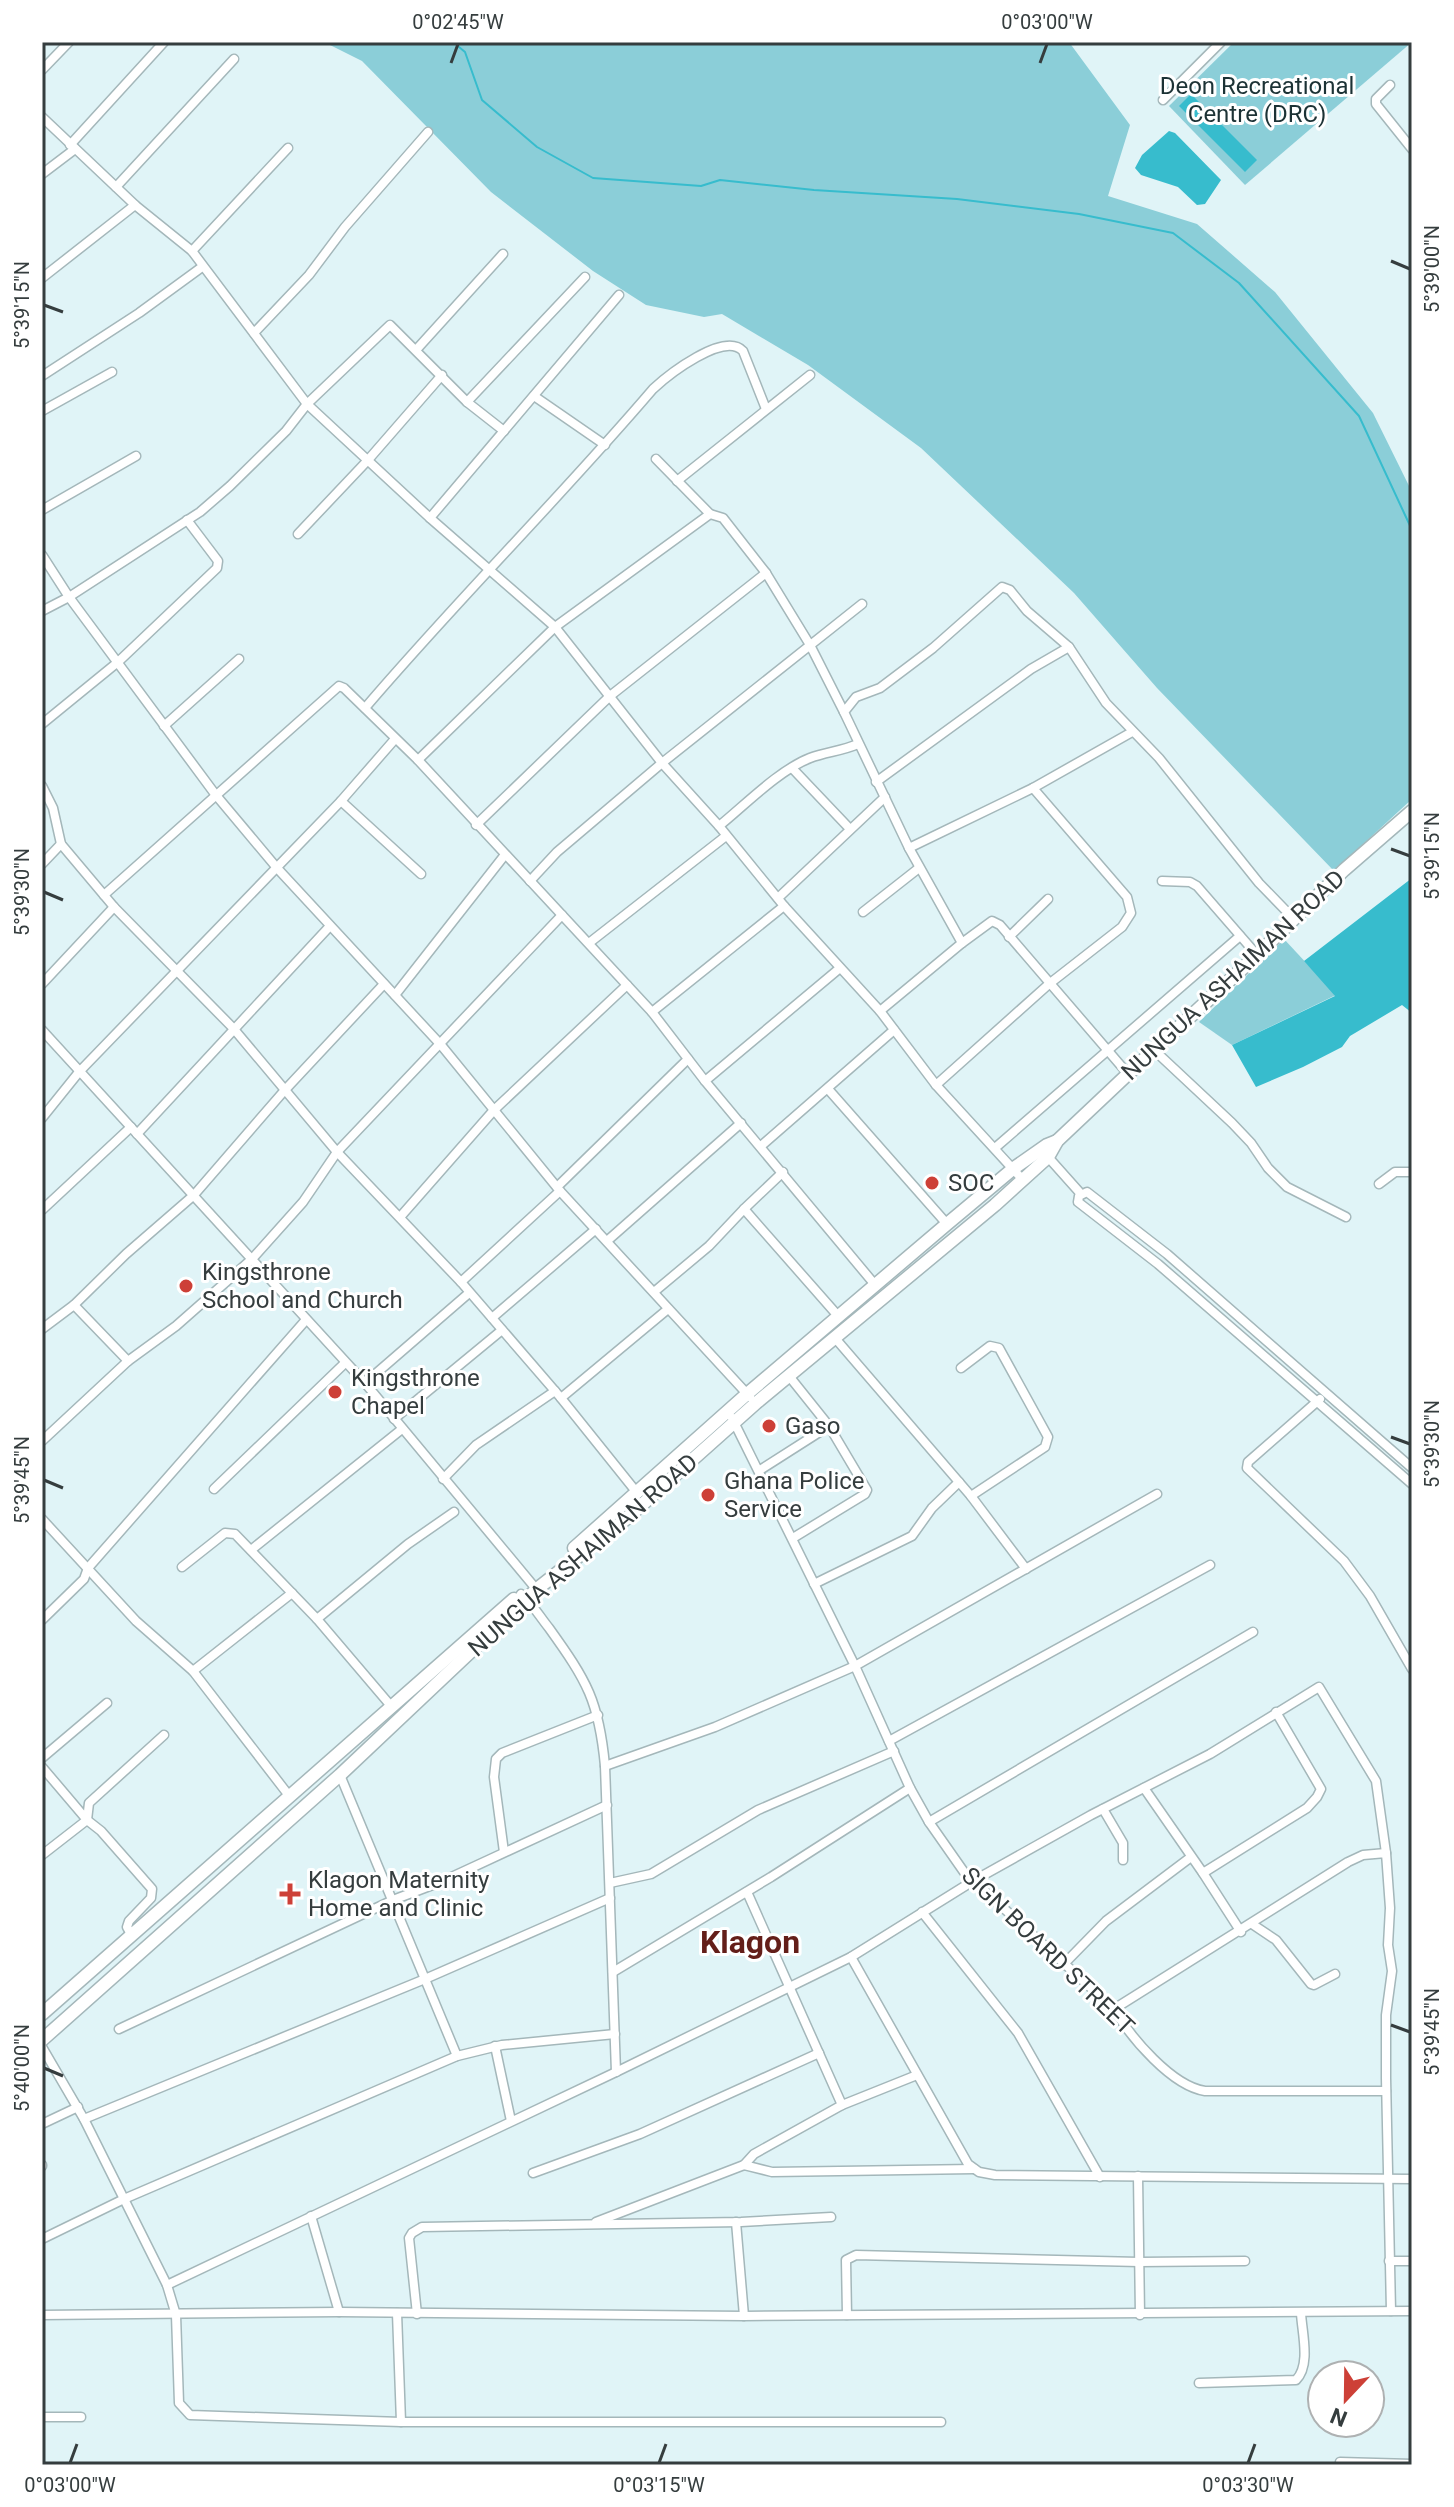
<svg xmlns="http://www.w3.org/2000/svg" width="1454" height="2507" font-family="Roboto,sans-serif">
	<rect width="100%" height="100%" fill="#e0f4f7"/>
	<g fill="#8bced8">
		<path d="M324,42h745l61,83 -22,71 89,28 78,68 98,121 39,79v307l-78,72 -177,-183 -83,-95 -153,-145 -113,-83 -86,-51 -18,3 -58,-12 -53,-34 -102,-79 -129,-131z"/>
		<path d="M1234,42h178l-167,143 -76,-79z"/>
		<path d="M1284,939l52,56 -104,50 -33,-23z"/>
	</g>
	<g fill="#37bccd">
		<path d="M1191,94l66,66 -12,12 -66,-66z"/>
		<path d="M1169,131l6,2 46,47 -16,24 -8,1 -19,-18 -37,-12 -6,-7 7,-13z"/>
		<path d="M1412,878v135l-10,-8 -52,31 -8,11 -39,20 -47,20 -24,-42 103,-49 -31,-35z"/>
	</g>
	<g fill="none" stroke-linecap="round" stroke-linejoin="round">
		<path stroke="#37bccd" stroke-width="2" d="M453,42l12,10 17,48 55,47 56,31 108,8 19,-6 94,10 143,9 122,15 94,19 66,50 120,133 53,114"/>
		<defs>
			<g id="minor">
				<path d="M42,70l27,-28"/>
				<path d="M1390,85l-14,14v5l36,45"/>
				<path d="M1163,100l58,-58"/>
				<path d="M42,117l93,88 57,46 115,153 83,-79 77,77 37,29"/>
				<path d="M70,145l94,-103"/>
				<path d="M42,174l33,-25"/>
				<path d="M116,187l118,-128"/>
				<path d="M192,251l96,-103"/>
				<path d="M42,278l93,-73"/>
				<path d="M254,333l55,-58 36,-48 83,-95"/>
				<path d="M416,350l87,-96"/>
				<path d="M42,376l97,-63 63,-46"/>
				<path d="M534,396l71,49"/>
				<path d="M467,402l118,-125"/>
				<path d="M42,411l70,-39"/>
				<path d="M656,459l54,55"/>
				<path d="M677,481l133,-106"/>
				<path d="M42,510l94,-54"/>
				<path d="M430,518l189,-223"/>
				<path d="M298,534l70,-74 74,-85"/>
				<path d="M42,555l27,42 146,197 62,74 164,177 119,146 190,206"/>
				<path d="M42,611l27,-14 131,-85 30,-26 56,-55 21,-27 123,114 125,109 107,136 57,63 65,80 96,105 56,74 87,95"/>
				<path d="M365,708c93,-109 195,-210 288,-319 15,-14 71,-58 90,-38l23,58"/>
				<path d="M42,724l76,-62 99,-94 1,-7 -31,-41"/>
				<path d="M164,726l75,-67"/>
				<path d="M418,760l137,-133 155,-113 13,4 43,55 44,72 34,67"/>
				<path d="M792,768l58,61"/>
				<path d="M876,782l155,-113 38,-22 37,56 53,55 100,125 34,35"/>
				<path d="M42,786l11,22 8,36 53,63 119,121 104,124 124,130 100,116 77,96"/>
				<path d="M341,801l80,73"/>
				<path d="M476,825l134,-129 156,-123"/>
				<path d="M719,826c26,-21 60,-56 91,-68 16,-6 32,-7 48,-14"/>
				<path d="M909,848l-65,-136 12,-15 24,-9 53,-40 69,-61 8,3 17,21 42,36"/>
				<path d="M42,864l19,-20"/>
				<path d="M530,881l27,-29 105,-89 200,-159"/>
				<path d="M1162,881l28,1 7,4 60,69"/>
				<path d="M104,895l235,-209 5,2 74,72 234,252 53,69 171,205"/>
				<path d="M778,898l107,-101"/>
				<path d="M863,912l56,-44"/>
				<path d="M1009,937l39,-38"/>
				<path d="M589,943l137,-107"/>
				<path d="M962,943l30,-22 8,4 128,149"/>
				<path d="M42,984l72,-77"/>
				<path d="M395,995l109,-139"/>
				<path d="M880,1011l82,-68 -53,-95 124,-60 99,-56"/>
				<path d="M652,1012l132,-106"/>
				<path d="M42,1030l323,353 167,201"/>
				<path d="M1154,1050l78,73 19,20 17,25 19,19 59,30"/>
				<path d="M705,1081l135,-113"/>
				<path d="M936,1085l113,-101 73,-57 9,-14 -4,-16 -94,-109"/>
				<path d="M828,1089l119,135"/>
				<path d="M42,1118l37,-46 262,-271 54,-62"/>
				<path d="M137,1134l193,-208"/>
				<path d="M761,1146l133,-116"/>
				<path d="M995,1148l245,-212"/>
				<path d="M1048,1157l33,37"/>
				<path d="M1379,1184l16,-12h17"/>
				<path d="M557,1187l131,-128"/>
				<path d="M744,1209l39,-37"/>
				<path d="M42,1210l89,-83"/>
				<path d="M401,1216l93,-106 133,-125"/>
				<path d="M607,1241l134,-118"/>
				<path d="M461,1282l99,-91"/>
				<path d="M654,1292l55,-46 35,-37 95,108"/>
				<path d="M74,1305l54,56"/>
				<path d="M492,1318l104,-89"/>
				<path d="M42,1329l32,-24 52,-51 68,-59 90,-104 100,-107"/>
				<path d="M835,1338l136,158 55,73"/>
				<path d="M961,1368l29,-22 9,2 49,89 -3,10 -74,49"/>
				<path d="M789,1376l40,50 38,64 -2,4 -72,44"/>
				<path d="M365,1383l104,-90"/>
				<path d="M561,1398l107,-89"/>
				<path d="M1320,1399l-72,63 -1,6 97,93 26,35 42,73"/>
				<path d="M732,1418l123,248 55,122 19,34 35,50 150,137c17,29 58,77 91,82h181"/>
				<path d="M394,1419l108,-89"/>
				<path d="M42,1441l86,-80 48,-35 76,-67 51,-57 34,-50 225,-237"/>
				<path d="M1412,1468l-245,-214 -80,-62 -8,4 -1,6 80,62 254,220"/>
				<path d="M760,1470l69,-44"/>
				<path d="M443,1479l33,-34 79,-54"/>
				<path d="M214,1489l131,-126"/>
				<path d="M42,1519l94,102 57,50 94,122 1,5"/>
				<path d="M251,1550l151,-121"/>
				<path d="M182,1567l43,-34 10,1 82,85 74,87"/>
				<path d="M814,1584l98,-48 20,-28 27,-26"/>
				<path d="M521,1594c11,9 19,23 28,34 38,53 50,73 56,138l11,306"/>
				<path d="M317,1619l91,-75 46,-32"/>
				<path d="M42,1620l42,-41 4,-11 217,-247"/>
				<path d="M193,1671l99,-78"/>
				<path d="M889,1741l321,-176"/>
				<path d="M42,1758l65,-55"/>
				<path d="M605,1766l110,-39 140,-61 302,-172"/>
				<path d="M42,1767l45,53 14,11 51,58 -1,9 -22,23 -2,6 5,9"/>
				<path d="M340,1775l117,281"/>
				<path d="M1144,1788l59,85 38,59"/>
				<path d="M1103,1809l20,34v17"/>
				<path d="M929,1822l324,-190"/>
				<path d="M504,1852l-10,-75 2,-18 6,-6 96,-38"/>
				<path d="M42,1855l45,-35 2,-17 75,-68"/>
				<path d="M1203,1873l104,-65 10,-11 4,-8 -45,-77"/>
				<path d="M610,1883l41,-9 107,-64 136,-59"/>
				<path d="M747,1892l95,213"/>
				<path d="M922,1912l96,121 82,144"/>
				<path d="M1252,1924l24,16 35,44 3,1 21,-11"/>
				<path d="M851,1957l117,207 11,8 16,3 417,4"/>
				<path d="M1063,1965l43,-44 85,-64"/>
				<path d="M613,1972l158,-95 139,-89"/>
				<path d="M1114,2009l234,-147 15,-7 23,-2 4,55 -2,37 4,26 -6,44v63l5,233"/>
				<path d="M119,2029l274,-129 50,-19 164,-76"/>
				<path d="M495,2046l16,75"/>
				<path d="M42,2047l42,72 83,166 9,30 3,88 11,12 211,7h540"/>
				<path d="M84,2119l341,-140 185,-81"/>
				<path d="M42,2124l36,-17"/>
				<path d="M42,2165v1"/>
				<path d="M744,2165l28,7 202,-3"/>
				<path d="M533,2173l107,-39 179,-81"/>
				<path d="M1138,2176l2,139"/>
				<path d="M311,2216l28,96"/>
				<path d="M596,2222l148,-57 10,-11 88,-49 75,-30"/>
				<path d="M736,2222l8,94"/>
				<path d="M42,2239l82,-40 333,-143 45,-11 113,-11"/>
				<path d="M1389,2261h23"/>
				<path d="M167,2285l449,-213 235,-115 122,-76 118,-66 119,-61 109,-67 57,94 10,72"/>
				<path d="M397,2313l4,109"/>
				<path d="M417,2314l-8,-76 3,-5 10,-6 319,-5 90,-5"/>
				<path d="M42,2315l297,-3 405,4 668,-5"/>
				<path d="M847,2315l-1,-55 10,-5 283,7 106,-1"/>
				<path d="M1199,2383l97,-3c15,-15 6,-47 5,-67"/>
				<path d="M42,2417h39"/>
				<path d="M1340,2462l72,2"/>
			</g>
			<g id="primary">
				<path d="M574,1548l173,-154 200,-170 67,-56 33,-23 10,-4"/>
				<path d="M42,2014l472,-415"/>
				<path d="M42,2040l298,-265 197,-186 90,-71 129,-115 239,-198 53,-48 9,-16 71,-67 129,-119 87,-85 68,-59"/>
			</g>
		</defs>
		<use href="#minor" stroke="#a4b7ba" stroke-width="11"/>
		<use href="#primary" stroke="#a4b7ba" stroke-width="15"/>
		<use href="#minor" stroke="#fff" stroke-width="8"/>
		<use href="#primary" stroke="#fff" stroke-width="12"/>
	</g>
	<path fill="none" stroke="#353d3e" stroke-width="3" d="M451,63l7,-19M1040,63l7,-19M1391,261l19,8M44,305l19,7M1391,849l19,7M44,892l19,8M1391,1437l19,7M44,1480l19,8M1391,2025l19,7M44,2068l19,8M70,2463l7,-19M659,2463l7,-19M1248,2463l7,-19"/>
	<g fill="#cd4037" stroke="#fff" stroke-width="3">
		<circle cx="932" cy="1183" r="8"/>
		<circle cx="186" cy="1286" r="8"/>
		<circle cx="335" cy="1392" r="8"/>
		<circle cx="769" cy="1426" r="8"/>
		<circle cx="708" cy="1495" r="8"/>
		<path d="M286 1882h8v8h8v8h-8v8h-8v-8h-8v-8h8z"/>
	</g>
	<g text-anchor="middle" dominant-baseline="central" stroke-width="6" stroke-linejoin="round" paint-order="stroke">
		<g font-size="24" fill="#1c3235" stroke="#fff">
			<text x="1257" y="86">Deon Recreational<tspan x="1257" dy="28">Centre (DRC)</tspan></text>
		</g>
		<g font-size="24" fill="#353d3e" stroke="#fff">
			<text transform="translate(1233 975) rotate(-43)">NUNGUA ASHAIMAN ROAD</text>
			<text transform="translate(583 1555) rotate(-41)">NUNGUA ASHAIMAN ROAD</text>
			<text transform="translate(1048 1951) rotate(44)">SIGN BOARD STREET</text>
		</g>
		<g font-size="24" fill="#353d3e" stroke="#fff" text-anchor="start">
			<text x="948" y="1183">SOC</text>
			<text x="202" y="1272">Kingsthrone<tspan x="202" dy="28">School and Church</tspan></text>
			<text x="351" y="1378">Kingsthrone<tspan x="351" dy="28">Chapel</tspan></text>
			<text x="785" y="1426">Gaso</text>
			<text x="724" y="1481">Ghana Police<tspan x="724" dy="28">Service</tspan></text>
			<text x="308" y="1880">Klagon Maternity<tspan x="308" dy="28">Home and Clinic</tspan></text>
		</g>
		<g font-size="32" font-weight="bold" fill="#631e19" stroke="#fff">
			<text x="750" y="1942">Klagon</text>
		</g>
	</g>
	<rect width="1454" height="2507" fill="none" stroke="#ffffff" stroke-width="88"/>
	<g transform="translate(1346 2399) rotate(202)"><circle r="38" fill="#ffffff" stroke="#aeb1b2" stroke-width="2"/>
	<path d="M0-6L14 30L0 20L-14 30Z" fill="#cd4037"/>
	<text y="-12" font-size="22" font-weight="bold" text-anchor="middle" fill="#353d3e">N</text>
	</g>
	<rect x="44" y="44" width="1366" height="2419" fill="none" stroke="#353d3e" stroke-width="3"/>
	<g font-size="20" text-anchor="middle" fill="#353d3e">
		<text x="458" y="29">0°02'45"W</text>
		<text x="1047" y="29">0°03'00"W</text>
		<text transform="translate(1432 269) rotate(-90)" y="7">5°39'00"N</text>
		<text transform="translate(22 305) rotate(-90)" y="7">5°39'15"N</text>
		<text transform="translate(1432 856) rotate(-90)" y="7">5°39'15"N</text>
		<text transform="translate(22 892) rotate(-90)" y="7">5°39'30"N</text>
		<text transform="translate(1432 1444) rotate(-90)" y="7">5°39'30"N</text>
		<text transform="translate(22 1480) rotate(-90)" y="7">5°39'45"N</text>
		<text transform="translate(1432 2032) rotate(-90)" y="7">5°39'45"N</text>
		<text transform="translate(22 2068) rotate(-90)" y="7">5°40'00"N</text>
		<text x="70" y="2492">0°03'00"W</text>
		<text x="659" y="2492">0°03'15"W</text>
		<text x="1248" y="2492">0°03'30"W</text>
	</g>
</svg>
